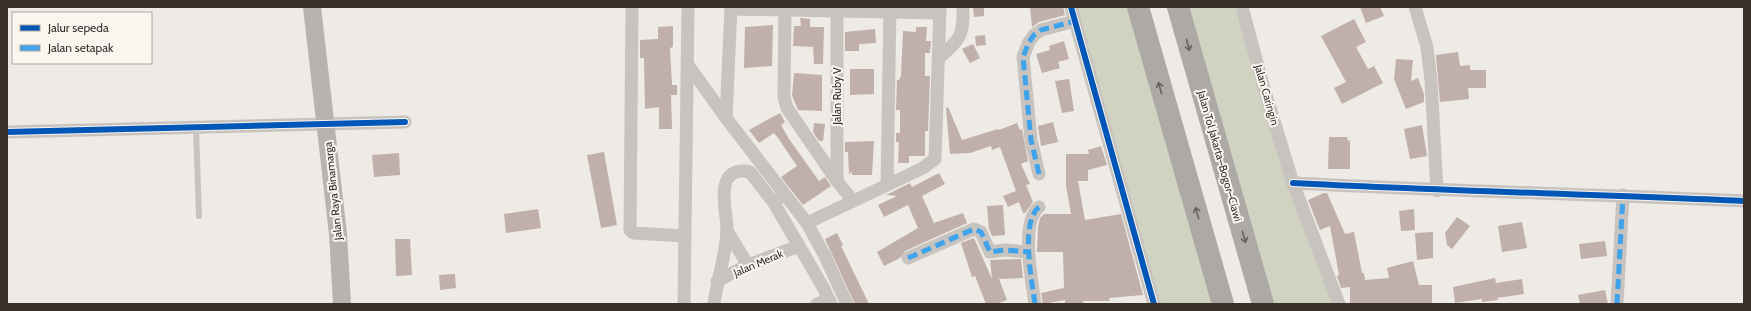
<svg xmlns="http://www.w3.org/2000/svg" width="1751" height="311" font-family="Cabin,sans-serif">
	<rect width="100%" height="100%" fill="#eeeae6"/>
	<g fill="#d0d3c1">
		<path d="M1071,7h68l85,297h-69z"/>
		<path d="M1178,7h64l95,297h-74z"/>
	</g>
	<g fill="#c1afa9">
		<path d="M973,7h11v9l-10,1z"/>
		<path d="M1037,7h26l2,8 -26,7 -7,5 -2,-19z"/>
		<path d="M1360,7h20l4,9 -18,7z"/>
		<path d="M800,18l10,1v8h14l-1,37h-9l-1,-17 -20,-1 1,-20h7z"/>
		<path d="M1354,19l12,23 -10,5 12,22 6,-3 9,17 -41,21 -8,-16 12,-6 -25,-46z"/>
		<path d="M773,25l-1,41 -28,2 1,-41z"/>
		<path d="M673,26v21l-3,1 2,37h5v10h-6l1,34h-13v-22l-14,2 -1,-51h-4v-18l18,-1v-12z"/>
		<path d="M916,27h11l-1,14h5l-1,12h-5v23h5l-2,55h-3v25h-16v7h-11l1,-21h-3v-9h4v-23h-4l1,-30h2l2,-4 2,-45 13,1z"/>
		<path d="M875,29l1,14 -17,1v7h-14v-19z"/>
		<path d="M985,35l1,10 -10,1 -1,-10z"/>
		<path d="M1064,41l5,18 -11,3 2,6 -18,5 -6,-19 14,-4 -1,-4z"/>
		<path d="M973,44l7,14 -10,5 -8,-14z"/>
		<path d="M1458,52l2,14 10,-1v5h16v18h-18l1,11 -29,3 -4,-47z"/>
		<path d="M1396,59l17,1 -2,21 7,-3 6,16v8l-18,7 -12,-30z"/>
		<path d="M850,69h24v25l-24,1z"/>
		<path d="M794,73l28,2v36l-24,-1 -6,-15z"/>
		<path d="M1069,79l5,32 -12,2 -7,-32z"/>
		<path d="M948,107l14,33 36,-11 1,1 18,-7 3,7 2,-1 6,32 -7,3 9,20 -4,1 7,17 -8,11h-2l-4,-11 -11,5 -5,-11 13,-5 -16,-44 -8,3 -1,-4 -21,7 -20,1 -4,-46z"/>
		<path d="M780,113l5,9 -4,3 8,14 30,42 6,-4 6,9 -28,19 -22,-28 16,-11 -19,-28 -4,-5 -15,10 -10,-13z"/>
		<path d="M1053,122l5,20 -17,4 -3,-20z"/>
		<path d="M814,123l11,1 -2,17h-4l-6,-9z"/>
		<path d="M1422,125l5,31 -17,3 -6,-30z"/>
		<path d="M1329,137h18l1,4 2,-1v29h-22z"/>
		<path d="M874,141l-2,34h-20v-3l-3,2 -1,-22h-3v-10z"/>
		<path d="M1101,146l6,19 -19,5v11h-10l7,39 36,-6 22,81 -34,3 1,3h-27v3h-18v-4l-22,4 -2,-11 23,-5 -1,-36h-26l1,-25 2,-9 4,-4h27l-5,-28v-32h23l-1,-4z"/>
		<path d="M604,152l13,73 -16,3 -14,-73z"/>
		<path d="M399,153l1,22 -26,2 -2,-22z"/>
		<path d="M939,173l6,11 -23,12 12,27 29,-10 4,10 -62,28 -5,7 -16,8 -7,-14 41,-24 -10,-23 -24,12 -6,-12 19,-9 -11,-1 24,-12 2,4z"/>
		<path d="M1324,193h3l18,41 9,-2 8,41h2l1,7 24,-2 -2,-10 26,-7 6,24h13v19h-82v-17l-9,1 -4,-12 2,-1 -9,-49 -10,4 -12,-30z"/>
		<path d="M1003,205l2,30 -13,1 -3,-7 -2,-23z"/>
		<path d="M538,209l3,19 -35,5 -2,-19z"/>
		<path d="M1414,209l1,21 -14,1 -2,-20z"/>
		<path d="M1457,217l13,9 -18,23 -5,-4 -2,-12z"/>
		<path d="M1522,222l5,26 -25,4 -4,-26z"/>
		<path d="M1433,232v26l-16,2 -2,-27z"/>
		<path d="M837,233l6,12 -2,1 28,58h-14l-30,-65z"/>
		<path d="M974,238l18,41 -2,-19 31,-1 2,19 -24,1 8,21 -10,4h-11l-11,-28 -3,1 -11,-34z"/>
		<path d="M395,239h15l2,36 -16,1z"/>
		<path d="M1605,241l2,15 -26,3 -2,-15z"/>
		<path d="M455,274l1,14 -16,2 -1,-15z"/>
		<path d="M1495,278l1,5 26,-4 2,15 -27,4 1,2 -16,2v-3l-27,4 -2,-16z"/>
		<path d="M1605,290l3,14h-28l-2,-9z"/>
	</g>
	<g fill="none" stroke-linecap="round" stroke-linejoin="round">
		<path stroke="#c8c3be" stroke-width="6" d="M196,127l3,89"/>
		<g stroke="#c8c3be" stroke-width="13">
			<path d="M632,7l-2,223 3,3 52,3"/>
			<path d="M785,7l-1,89 3,12 50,73 16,20"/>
			<path d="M1071,7l83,297"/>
			<path d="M1242,7l21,78 30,98 46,121"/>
			<path d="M1415,7l12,40 4,34 6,110"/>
			<path d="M731,9l209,4"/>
			<path d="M939,58c21,-19 25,-22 24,-51"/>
			<path d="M688,65l38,53 81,105 18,33 22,48"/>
			<path d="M726,118l5,-111"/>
			<path d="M7,132l398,-10"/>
			<path d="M1039,174l-8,-34 -8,-83 6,-15 5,-7 7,-5 34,-9"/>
			<path d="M837,181v-174"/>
			<path d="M1293,183c150,8 301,11 451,18"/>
			<path d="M887,185l3,-178"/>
			<path d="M779,198l-5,5 49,84 8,17"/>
			<path d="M807,223l116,-55 12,-9 5,-152"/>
			<path d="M727,231l21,34"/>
			<path d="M908,258l66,-29 7,3 9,20 15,-2 23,2"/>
			<path d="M717,281l31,-16 51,-19"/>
			<path d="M684,304l4,-297"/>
			<path d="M714,304c3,-23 12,-50 13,-73 0,-15 -7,-41 1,-53 5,-7 14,-8 22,-6l24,31"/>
			<path d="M817,304l12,-5"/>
			<path d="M1035,304c-3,-22 -15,-82 4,-97"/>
			<path d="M1617,304l6,-109"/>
		</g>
		<path stroke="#b8b3af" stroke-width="18" d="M312,7l26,227 4,70"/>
		<g stroke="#ada9a5" stroke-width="22">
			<path d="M1138,7l85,297"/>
			<path d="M1178,7l85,297"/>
		</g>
		<g stroke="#3fa3eb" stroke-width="5" stroke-dasharray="10 5" stroke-linecap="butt">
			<path d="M1039,174l-8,-34 -8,-83 6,-15 5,-7 7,-5 34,-9"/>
			<path d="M908,258l66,-29 7,3 9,20 15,-2 23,2"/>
			<path d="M1035,304c-3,-22 -15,-82 4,-97"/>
			<path d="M1617,304l6,-109"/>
		</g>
		<defs>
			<g id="cycleway">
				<path d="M1071,7l83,297"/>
				<path d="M7,132l398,-10"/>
				<path d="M1293,183c150,8 301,11 451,18"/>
			</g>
		</defs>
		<use href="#cycleway" stroke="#faf5ef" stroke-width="8"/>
		<use href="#cycleway" stroke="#0057b8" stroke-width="6"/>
	</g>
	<defs><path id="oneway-shaft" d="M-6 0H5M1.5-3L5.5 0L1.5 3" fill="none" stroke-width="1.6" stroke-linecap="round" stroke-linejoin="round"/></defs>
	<g stroke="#67605c">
		<use href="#oneway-shaft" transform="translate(1188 45) rotate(75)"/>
		<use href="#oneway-shaft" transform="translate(1160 88) rotate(-105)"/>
		<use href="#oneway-shaft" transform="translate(1197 213) rotate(-106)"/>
		<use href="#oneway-shaft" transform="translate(1244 237) rotate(74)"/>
	</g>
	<g text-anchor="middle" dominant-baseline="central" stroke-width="4" stroke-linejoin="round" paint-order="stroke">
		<g font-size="11" fill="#39302c" stroke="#faf5ef">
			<text transform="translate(1267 95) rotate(74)">Jalan Caringin</text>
			<text transform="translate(837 96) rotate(-90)">Jalan Ruby V</text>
			<text transform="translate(1220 156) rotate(74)">Jalan Tol Jakarta–Bogor–Ciawi</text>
			<text transform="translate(333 191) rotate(-96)">Jalan Raya Binamarga</text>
			<text transform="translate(758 263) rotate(-23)">Jalan Merak</text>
		</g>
	</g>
	<rect width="1751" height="311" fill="none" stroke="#39302c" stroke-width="16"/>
	<rect x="12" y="12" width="140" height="52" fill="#faf5ef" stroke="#ada6a1"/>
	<rect x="20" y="25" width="20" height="6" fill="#0057b8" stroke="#ada6a1"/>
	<text x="48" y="32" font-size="12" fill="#39302c">Jalur sepeda</text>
	<rect x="20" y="45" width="20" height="6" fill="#3fa3eb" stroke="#ada6a1"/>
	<text x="48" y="52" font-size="12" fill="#39302c">Jalan setapak</text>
</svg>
